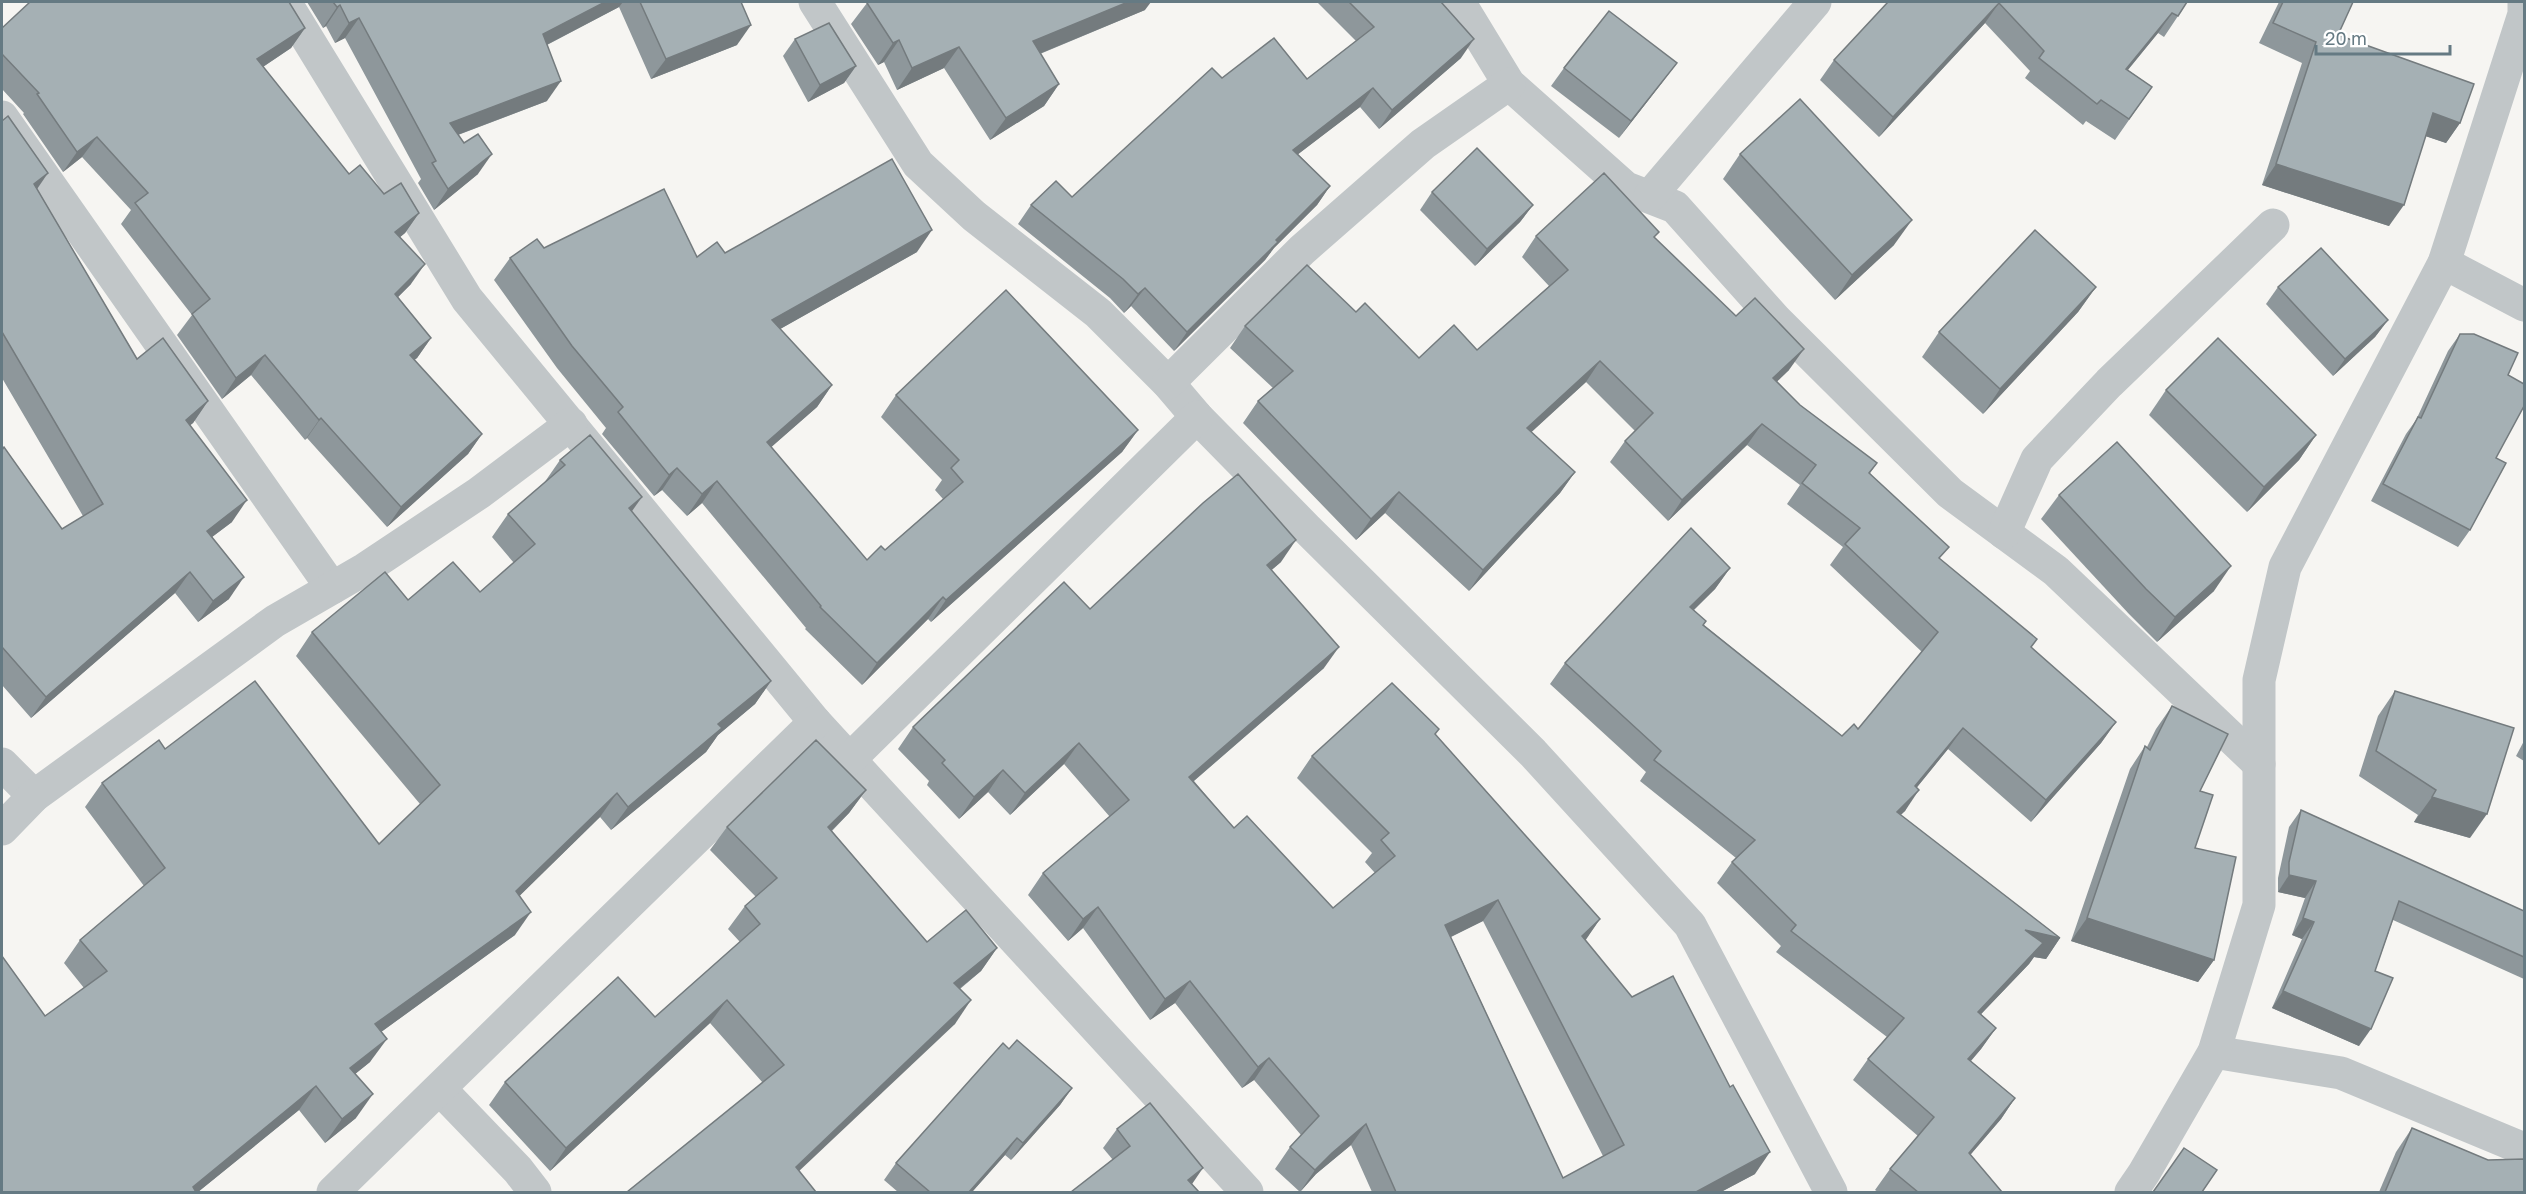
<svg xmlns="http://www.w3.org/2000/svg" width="2526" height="1194" font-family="'Golos Text',sans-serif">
	<rect width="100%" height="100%" fill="#f6f5f2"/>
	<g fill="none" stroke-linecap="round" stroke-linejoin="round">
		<g stroke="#c1c6c8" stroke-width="33">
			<path d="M285,2l182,297 348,423 432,470"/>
			<path d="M815,2l103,162 56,52 124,97 70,70 29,34 109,111 227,225 157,172 141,267"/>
			<path d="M1459,2l50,82 117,104 49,19 101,113 174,173 106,78 203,193"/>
			<path d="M2,117l330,471"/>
			<path d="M1650,196l165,-194"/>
			<path d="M2444,263l80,42"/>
			<path d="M1168,383l134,-133 121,-106 86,-60"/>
			<path d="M2004,533l33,-74 72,-76 164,-158"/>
			<path d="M849,760l348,-343"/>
			<path d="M2,764l32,32"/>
			<path d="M2,829l32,-33 241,-175 90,-52 114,-76 92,-69"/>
			<path d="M2214,1052l127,21 183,76"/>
			<path d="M440,1089l78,81 17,22"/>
			<path d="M333,1192l482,-470"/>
			<path d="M2131,1192l13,-19 70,-121 45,-147v-225l26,-113 159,-304 80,-249v-12"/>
		</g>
	</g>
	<g fill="#8e979b" fill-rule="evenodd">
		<path d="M307,2h434l-4,43 -86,34 -32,-72 -72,38v56l-89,34 20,39 -44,36 -16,-27 3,-4 -76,-141 -10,5 -9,-17 -3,2z"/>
		<path d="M1317,2h124l20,56 -82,71 -19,-22 -62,47 32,32 -13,19 -43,43 -9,12 -91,91 -43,-45 -7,7 -14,-15 -92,-74 13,-19 41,-8 150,-119 85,1 49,-38z"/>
		<path d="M1888,2h299l-9,14 -14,21 -6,-4 -30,37 24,17 -37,53 -29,-19 -3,4 -58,-47 5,-7 -45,-48 -106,114 -59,-57 14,-20z"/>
		<path d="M2279,2h74l-15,33 122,88 -14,20 -20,-7 -37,90 -127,-41 40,-122 -43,-20z"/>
		<path d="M867,3l278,7 -105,44 19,30 -15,22 -54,34 -46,-72 -47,22 -13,-28 -6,3 -27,-41z"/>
		<path d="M2,28h303l-14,20 -28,19 86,107 70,39 -14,20 -5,4 11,47 -13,13 33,41 -14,20 -3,2 68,74 -14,20 -81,73 -80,-89 -2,2 -54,-65 -29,24 -45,-64 15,-20 -71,-91 10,-14 -49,-53 -19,15 -40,-58 1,-1 -22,-24z"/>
		<path d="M795,39l61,27 -12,17 -36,19 -25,-46z"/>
		<path d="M1564,68l100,12 -45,58 -68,-52z"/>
		<path d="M2,121l35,68 100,170 71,42 -15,22 -3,2 42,97 -20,15 17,62 -31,23 -23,-29 -144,125 -29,-33v-235l60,79 21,-13 -81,-138z"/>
		<path d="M1740,154l154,91 -59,55 -112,-121z"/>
		<path d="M1432,192l101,13 -13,17 -45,44 -55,-56z"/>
		<path d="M1536,236l119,2 134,132 -12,11 23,24 77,58 -7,10 70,86 91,88 85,75 -15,21 -70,79 -83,-73 -31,38 -12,24 -5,4 160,123 -14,21 -12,-2 -5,7 -48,50 15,14 -15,21 -10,12 44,37 -14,21 -31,36 32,37h-124l-3,-2 15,-21 28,-33 -65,-56 15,-21 19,-22 -111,-85 5,-6 -64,-63 15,-21 4,-4 -96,-77 6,-9 -96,-88 15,-21 165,-95 -15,21 -21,21 10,15 138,111 16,-7 64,-77 -92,-87 13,-18 -56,-43 13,-19 -53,-40 -79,76 -58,-59 15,-21 10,-10 -49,-49 -55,50 44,40 -15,21 -91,98 -84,-78 -29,27 -113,-117 15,-22 15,-13 -43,-40 15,-22 111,-14 63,46 58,-8 72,-64 -27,-29z"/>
		<path d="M544,248l153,9 28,-4 192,-1 -137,77 52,56 -15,22 -46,40 96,113 18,-10 58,-51 -8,-9 7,-10 -61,-63 15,-22 242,35 -16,22 -191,170 -3,-3 -66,66 -57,-56 1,-1 -104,-125 -15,13 -25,-26 -8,6 -52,-62 4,-6 -49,-60 -63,-88 16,-22z"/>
		<path d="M2096,287l-18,25 -95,102 -61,-57 17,-25z"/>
		<path d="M2278,287l110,33 -13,17 -42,39 -67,-72z"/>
		<path d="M2460,334l48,41 -12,83 -26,72 -12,17 -87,-46 35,-67 10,-14 32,-69z"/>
		<path d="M2166,390l150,45 -17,25 -52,52 -98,-97z"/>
		<path d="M560,460l71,52 140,169 -16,23 -37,31 -12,17 -95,78 -11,-13 -81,79 -4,39 -134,97 -11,30 -15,12 1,44 -31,25 -26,-33 -101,82h-196l43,-176 39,-28 -20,-25 16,-23 64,-54 -59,-79 17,-24 63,-34 214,95 41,-40 -124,-148 16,-24 96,-32 72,-8 34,-29 -22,-26 16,-23 36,-31z"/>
		<path d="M2059,495l155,96 -57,51 -28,-28 -88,-95z"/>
		<path d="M1281,562l-10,8 53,98 -130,113 40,47 99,80 42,-35 -10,-11 7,-9 -75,-75 15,-22 123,-21 165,184 -15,21 170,234 -34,18h-349l-21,-47 -35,29 -16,18 -25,-23 15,-22 11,-12 -47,-55 -12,8 -67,-85 -25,17 -67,-92 -15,13 -40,-46 15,-22 67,-56 -46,-53 -54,51 -22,-23 -29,27 -32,-34 2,-4 -31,-32 15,-22 177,-118zM1483,921l120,235 -40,22 -112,-241z"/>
		<path d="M2395,691l75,147 -56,-16 4,-7 -59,-39 19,-60z"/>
		<path d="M2172,706l28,85 -5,57 19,112 -16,22 -127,-41 59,-172 15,-23 2,1 9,-18z"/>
		<path d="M2524,741v20l-8,-5z"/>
		<path d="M866,790l-17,23 -17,18 95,111 70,6 -16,23 -21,18 -5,35 -328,168 136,-109 -53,-60 -160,148 -61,-66 16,-23 150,-65 85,-75 -12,-13 17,-23 11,-9 -46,-47 17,-23z"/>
		<path d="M2301,810l223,101v68l-131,-59 -18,51 -16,75 -87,-38 30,-69 -10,-4 13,-37 -27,-6v-14l11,-51z"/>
		<path d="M1009,1049l63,39 -12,17 -49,55 -6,-5 -33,37h-74l-14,-12 12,-17z"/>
		<path d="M2412,1128l76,32 36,32h-145l17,-40z"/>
		<path d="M1117,1129l75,55 -79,-24 -10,-12z"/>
	</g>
	<g fill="#747b7e">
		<path d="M605,2h18l-4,5 -90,47 14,-20z"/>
		<path d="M1128,2h23l-6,8 -128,53 16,-22z"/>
		<path d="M1999,3l-14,20 -106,114 14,-20z"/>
		<path d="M340,5l-14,21 -3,2 14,-21z"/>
		<path d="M2172,13l-14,20 -46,56 14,-20z"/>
		<path d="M359,18l-14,20 -10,5 14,-20z"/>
		<path d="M751,25l-14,20 -86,34 15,-20z"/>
		<path d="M305,28l-14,20 -48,32 14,-21z"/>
		<path d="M1474,39l-13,19 -82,71 13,-19z"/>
		<path d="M899,40l-15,22 -6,3 15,-22z"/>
		<path d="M959,47l-15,21 -47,22 15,-22z"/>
		<path d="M1677,63l-13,17 -45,58 12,-17z"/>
		<path d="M856,66l-12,17 -36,19 12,-17z"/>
		<path d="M561,81l-14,20 -111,42 14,-20z"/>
		<path d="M1059,84l-15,22 -54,34 16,-22z"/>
		<path d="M1373,88l-13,19 -80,61 13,-18z"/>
		<path d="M2433,113l27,10 -14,20 -27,-9z"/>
		<path d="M97,137l-15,20 -19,15 14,-20z"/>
		<path d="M492,154l-14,20 -44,36 14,-21z"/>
		<path d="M2276,164l128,41 -15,21 -127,-41z"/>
		<path d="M48,173l-15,22 1,-11z"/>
		<path d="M1330,186l-13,19 -43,43 -9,12 -91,91 13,-19 89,-92z"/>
		<path d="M1533,205l-13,17 -45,44 12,-17z"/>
		<path d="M419,213l-14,20 -24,20 14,-21z"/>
		<path d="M1912,220l-18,25 -59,55 17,-25z"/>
		<path d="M932,230l-15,22 -160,90 15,-22z"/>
		<path d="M425,264l-14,20 -30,30 14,-20z"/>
		<path d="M2096,287l-18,25 -95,102 17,-25z"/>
		<path d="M1145,288l-14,18 -7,7 14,-19z"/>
		<path d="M2388,320l-13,17 -42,39 12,-17z"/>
		<path d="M431,338l-14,20 -22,17 15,-20z"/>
		<path d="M1804,349l-15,21 -30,29 14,-21z"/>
		<path d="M265,355l-14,20 -29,24 14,-21z"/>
		<path d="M1600,361l-14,21 -73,67 14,-21z"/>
		<path d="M832,385l-15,22 -65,57 15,-22z"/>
		<path d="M208,401l-15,22 -22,18 15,-21z"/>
		<path d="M321,418l-14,20 -2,2 14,-20z"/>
		<path d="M1762,424l-15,21 -79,76 14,-21z"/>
		<path d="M1138,430l-16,22 -191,170 15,-22z"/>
		<path d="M482,434l-14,20 -81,73 14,-20z"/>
		<path d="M2316,435l-17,25 -52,52 17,-25z"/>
		<path d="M677,468l-15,22 -8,6 15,-21z"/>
		<path d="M1575,472l-15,21 -91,98 14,-21z"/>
		<path d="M717,481l-15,22 -15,13 15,-22z"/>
		<path d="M1399,492l-14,21 -29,27 15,-21z"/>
		<path d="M642,497l-17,24 4,-13z"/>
		<path d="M247,500l-15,22 -40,30 15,-21z"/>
		<path d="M1296,540l-15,22 -29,25 15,-22z"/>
		<path d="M2231,566l-17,25 -57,51 18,-25z"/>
		<path d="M1730,568l-15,21 -40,39 15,-21z"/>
		<path d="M190,572l-15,21 -144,125 15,-21z"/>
		<path d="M244,577l-15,22 -31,23 15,-21z"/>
		<path d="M943,597l-15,22 -66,66 15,-22z"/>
		<path d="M1339,647l-15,21 -150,130 15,-21z"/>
		<path d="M771,681l-16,23 -37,31 -12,17 -95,78 17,-23 90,-83z"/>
		<path d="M2116,722l-15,21 -70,79 15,-22z"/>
		<path d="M1963,728l-15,21 -47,58 14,-21z"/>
		<path d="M1079,743l-15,21 -54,51 15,-22z"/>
		<path d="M1003,770l-15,22 -29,27 15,-22z"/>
		<path d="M866,790l-17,23 -37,37 16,-23z"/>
		<path d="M1919,790l-14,21 -23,22 15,-21z"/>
		<path d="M617,793l-17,24 -100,98 16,-24z"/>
		<path d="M2432,797l55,17 -17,24 -56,-16z"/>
		<path d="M2289,875l27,6 -11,17 -27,-6z"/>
		<path d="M1498,900l-15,21 -53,26 15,-22z"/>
		<path d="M1098,907l-15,21 -15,13 15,-22z"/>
		<path d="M531,912l-16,23 -156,113 16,-24z"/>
		<path d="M2087,918l127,42 -16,22 -127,-41z"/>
		<path d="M2303,918l11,4 -12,17 -10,-4z"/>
		<path d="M1600,919l-15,22 -3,-5z"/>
		<path d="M2025,930l35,8 -14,21 -12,-2 -5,7 -66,69z"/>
		<path d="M997,948l-16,23 -43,35 16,-23z"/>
		<path d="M1190,981l-15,22 -25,17 15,-21z"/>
		<path d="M2283,991l88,38 -12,17 -87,-38z"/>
		<path d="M727,1000l-17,23 -160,148 16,-23z"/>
		<path d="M971,1000l-16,24 -176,166 17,-23z"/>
		<path d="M1996,1028l-15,21 -27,31 14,-21z"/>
		<path d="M387,1039l-17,23 -36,29 16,-23z"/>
		<path d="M1269,1058l-15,22 -12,8 16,-21z"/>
		<path d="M316,1086l-17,24 -101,82h-9l4,-5z"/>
		<path d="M1072,1088l-12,17 -49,55 12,-17z"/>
		<path d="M373,1094l-17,24 -31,25 17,-24z"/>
		<path d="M2015,1098l-14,21 -47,55 15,-21z"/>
		<path d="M1366,1124l-15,21 -35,29 -16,18 15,-22 17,-17z"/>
		<path d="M1017,1138l-12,17 -33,37h-3z"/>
		<path d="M1770,1152l-15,22 -34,18h-25z"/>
		<path d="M1203,1168l-13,19 -2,-7z"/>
	</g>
	<g fill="#a5b0b4" stroke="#747b7e" stroke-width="1.5" fill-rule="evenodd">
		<path d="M30,2h259l16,26 -48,31 92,115 11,-9 24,29 17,-11 18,30 -24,19 30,32 -30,30 36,44 -21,17 72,79 -81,73 -80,-89 -2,2 -54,-65 -29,23 -44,-64 18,-15 -75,-96 13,-10 -51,-56 -20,15 -40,-58 2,-1 -37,-39v-26z"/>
		<path d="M333,2h272l-62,32 18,47 -111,42 14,20 14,-9 14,20 -44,35 -16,-26 4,-2 -77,-143 -10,5 -9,-18 -3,2z"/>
		<path d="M640,2h101l10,23 -85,34z"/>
		<path d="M869,2h259l-95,39 26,43 -53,34 -47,-71 -47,21 -13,-28 -6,3 -26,-40z"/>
		<path d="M1349,2h92l33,37 -82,71 -19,-22 -80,62 37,36 -54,54 2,2 -91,90 -42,-44 -7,6 -15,-15 -92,-74 25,-24 16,16 140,-129 10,10 52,-40 33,41 67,-52z"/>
		<path d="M1888,2h299l-9,14 -6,-3 -46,56 26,18 -23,32 -28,-19 -4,4 -58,-46 5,-7 -45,-48 -106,114 -59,-57z"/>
		<path d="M2283,2h70l-15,33 136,49 -14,39 -27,-10 -29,92 -128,-41 40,-122 -43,-19z"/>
		<path d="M1609,11l68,52 -46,58 -67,-53z"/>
		<path d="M829,23l27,43 -36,19 -25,-46z"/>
		<path d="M1800,99l112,121 -60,55 -112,-121z"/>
		<path d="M8,116l40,57 -14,11 103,175 26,-21 45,63 -22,19 61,80 -40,31 37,46 -31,24 -23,-29 -144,125 -44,-50v-197l2,-3 58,82 41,-25 -101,-172v-211z"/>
		<path d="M1477,148l56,57 -46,44 -55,-57z"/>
		<path d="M892,159l40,71 -160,90 60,65 -65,57 100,118 14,-14 4,4 78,-68 -12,-14 8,-8 -63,-65 110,-105 132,140 -192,170 -3,-3 -66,66 -57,-56 1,-1 -104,-125 -15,13 -25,-26 -8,7 -51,-63 5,-5 -51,-61 -62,-88 27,-19 7,9 120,-59 33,68 20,-15 8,11z"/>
		<path d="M1604,173l55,59 -5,5 82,79 19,-18 49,51 -31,29 27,27 77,58 -8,10 80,74 -10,11 98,81 -6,8 85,75 -70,78 -83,-72 -48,58 4,4 -22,22 163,126 -35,-8 18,13 -65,69 18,16 -28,31 47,39 -46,55 33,39h-84l-28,-23 44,-52 -66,-58 36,-41 -113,-87 5,-6 -64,-63 23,-22 -101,-80 7,-9 -96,-88 126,-135 39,40 -40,39 16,14 -3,4 139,111 12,-12 4,5 80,-97 -93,-88 15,-16 -58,-45 14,-18 -54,-41 -80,76 -57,-59 28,-28 -53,-52 -73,67 48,44 -92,98 -84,-78 -28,27 -113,-118 35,-30 -48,-45 62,-61 49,47 9,-9 54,55 35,-33 23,25 91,-80 -32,-34z"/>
		<path d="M2035,230l61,57 -96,102 -61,-57z"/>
		<path d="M2321,248l67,72 -43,39 -67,-72z"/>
		<path d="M2460,334h14l44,19 -10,22 16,9v22l-28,52 10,5 -36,67 -87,-46 35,-67 3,1z"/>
		<path d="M2218,338l98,97 -52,52 -98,-97z"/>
		<path d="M590,435l52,62 -13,11 142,173 -53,43 4,4 -94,79 -11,-14 -101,98 15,21 -156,112 12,15 -37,29 23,26 -31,25 -26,-33 -123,101 3,5h-194v-236l43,60 62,-45 -27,-31 85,-72 -63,-85 57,-43 6,9 90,-68 124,163 61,-59 -128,-153 73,-60 23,28 45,-38 27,30 55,-48 -27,-30 57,-49 -5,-5z"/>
		<path d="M2117,442l114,124 -56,51 -29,-28 -87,-94z"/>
		<path d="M1238,474l58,66 -29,25 72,82 -150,130 45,51 13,-12 86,92 62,-52 -14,-16 8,-7 -77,-77 80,-73 47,46 -4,5 165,185 -18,17 50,61 41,-21 57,111 3,-2 37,67 -74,40h-300l-30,-68 -34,29 -17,17 -25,-23 29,-31 -50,-58 -11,9 -68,-86 -25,18 -67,-92 -15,12 -40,-46 86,-73 -50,-57 -54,50 -22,-23 -29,27 -32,-34 3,-3 -32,-33 151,-145 26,27 113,-106zM1498,900l126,245 -61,33 -118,-253z"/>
		<path d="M2395,691l119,37 -27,86 -55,-17 4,-7 -60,-39z"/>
		<path d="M2172,706l56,28 -28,57 13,4 -18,53 41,9 -22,103 -127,-42 58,-172 5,4z"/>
		<path d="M816,740l50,50 -38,37 99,115 39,-32 31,38 -43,35 17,17 -175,167 20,25h-189l157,-127 -57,-65 -161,148 -61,-66 113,-105 37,40 105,-93 -15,-18 32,-28 -50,-51z"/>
		<path d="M2301,810l223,101v46l-125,-56 -24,70 18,7 -22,51 -88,-38 31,-69 -11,-4 13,-37 -27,-6v-13z"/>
		<path d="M1017,1040l55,48 -49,55 -6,-5 -48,54h-39l-34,-29 107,-120 6,6z"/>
		<path d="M1150,1103l53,65 -15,12 11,12h-128l59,-46 -13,-17z"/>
		<path d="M2412,1128l76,32 36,-1v33h-139z"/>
		<path d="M2184,1148l33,22 -15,22h-49z"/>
	</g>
	<rect width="2526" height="1194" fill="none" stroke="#657a83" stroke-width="6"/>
	<path d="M2316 45v9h134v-9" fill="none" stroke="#657a83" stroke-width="3"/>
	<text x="2325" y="45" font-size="18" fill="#657a83" stroke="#ffffff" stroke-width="4.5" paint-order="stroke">20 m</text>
</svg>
